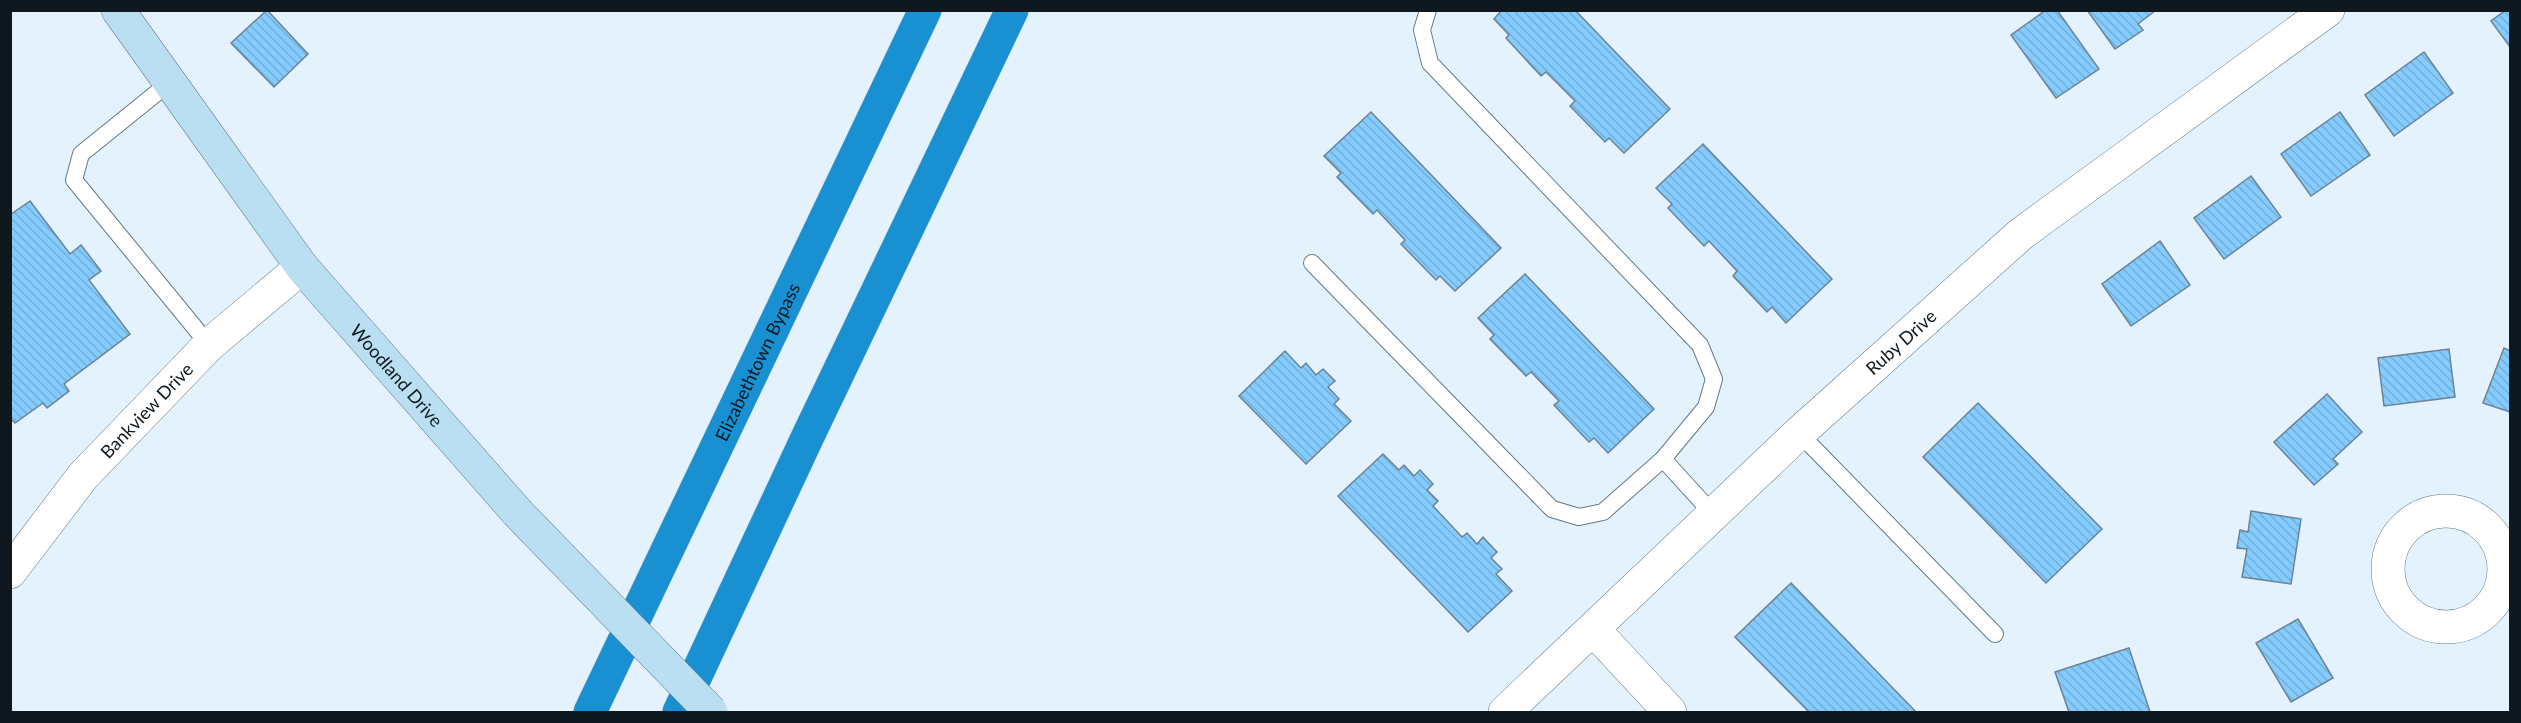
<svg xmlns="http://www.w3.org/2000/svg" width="2521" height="723" font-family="Lato,sans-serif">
	<defs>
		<pattern id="building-back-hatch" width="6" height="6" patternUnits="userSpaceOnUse" patternTransform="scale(1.5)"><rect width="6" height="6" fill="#84cbfe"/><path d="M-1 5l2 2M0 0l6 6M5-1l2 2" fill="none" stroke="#71aed9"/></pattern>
	</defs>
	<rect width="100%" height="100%" fill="#e3f2fd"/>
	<g fill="url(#building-back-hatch)" stroke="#6d8393" stroke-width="1.5">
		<path d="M267,10l41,44 -34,33 -43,-44z"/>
		<path d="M1502,10h73l95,99 -46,44 -15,-15 -4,4 -35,-36 5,-5 -29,-29 -5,4 -35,-38 3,-3 -15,-16z"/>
		<path d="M2046,10h11l42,59 -43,29 -45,-63z"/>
		<path d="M2087,10h69l-18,14 5,6 -28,19z"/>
		<path d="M2506,10h4v37l-19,-26z"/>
		<path d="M2424,52l29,41 -59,43 -29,-41z"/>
		<path d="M1371,112l130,136 -46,43 -15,-15 -4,4 -35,-36 4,-4 -28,-30 -4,4 -36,-37 4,-4 -17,-17z"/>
		<path d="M2340,112l30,43 -59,41 -30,-42z"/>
		<path d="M1703,144l129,135 -46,44 -14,-16 -5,5 -34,-36 4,-5 -28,-30 -5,5 -36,-38 4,-4 -16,-16z"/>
		<path d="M2251,176l30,41 -57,42 -30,-41z"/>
		<path d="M30,201l40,53 11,-9 20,26 -12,9 41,54 -66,50 5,7 -22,17 -4,-5 -28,20 -5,-5v-203z"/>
		<path d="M2160,241l30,44 -59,41 -29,-42z"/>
		<path d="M1525,274l129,135 -46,44 -14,-15 -5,4 -35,-37 5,-4 -28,-29 -5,4 -36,-37 4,-4 -16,-17z"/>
		<path d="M2504,348l6,3v61l-27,-9z"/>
		<path d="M2449,349l6,48 -71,9 -6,-48z"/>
		<path d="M1285,351l16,17 5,-5 10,12 7,-6 12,12 -7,6 11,12 -5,5 17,17 -45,43 -67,-68z"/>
		<path d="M2327,394l35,38 -29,27 5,5 -24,21 -40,-43z"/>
		<path d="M1978,403l124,126 -56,54 -123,-126z"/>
		<path d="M1383,454l16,16 5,-5 10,11 6,-6 13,14 -6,6 11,11 -5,5 29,31 5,-4 10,11 6,-7 14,15 -6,6 11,11 -6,5 16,17 -44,41 -130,-136z"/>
		<path d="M2251,511l50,8 -10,65 -49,-7 5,-28 -10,-1 3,-18 8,2z"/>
		<path d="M1791,583l125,129h-107l-74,-75z"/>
		<path d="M2298,619l35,59 -42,24 -35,-59z"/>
		<path d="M2129,648l21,64h-81l-14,-40z"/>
	</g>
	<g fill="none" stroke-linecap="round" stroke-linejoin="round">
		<defs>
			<g id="lane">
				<path d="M1428,10l-6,20 8,33 270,282 14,34 -8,28 -43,52"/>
				<path d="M169,83l-88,71 -7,26 135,165"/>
				<path d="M1312,263l240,246 27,8 24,-5 60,-53 50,55"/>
				<path d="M1799,433l196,201"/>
			</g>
			<g id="street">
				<circle cx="2446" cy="569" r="58"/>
				<path id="s1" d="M10,572l73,-96 126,-131 93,-78"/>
				<path d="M1593,629l77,83"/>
				<path id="s2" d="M1505,712l294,-279 222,-199 307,-224"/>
			</g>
			<g id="secondary">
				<path id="s3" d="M118,10l184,257 215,245"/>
			</g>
			<g id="highway">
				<path id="s4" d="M590,712l335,-702"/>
				<path d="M679,712l129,-276 204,-426"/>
			</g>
		</defs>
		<use href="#lane" stroke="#647989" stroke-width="18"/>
		<use href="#street" stroke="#647989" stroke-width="34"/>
		<use href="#secondary" stroke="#647989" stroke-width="34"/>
		<use href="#highway" stroke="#cfd1d2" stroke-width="34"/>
		<use href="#lane" stroke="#fff" stroke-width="16"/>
		<use href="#street" stroke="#fff" stroke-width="33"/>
		<use href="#secondary" stroke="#badef2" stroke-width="33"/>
		<use href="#highway" stroke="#1890d2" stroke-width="33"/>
		<defs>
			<path id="secondary-bridge" d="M517,512l194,200"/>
		</defs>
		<use href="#secondary-bridge" stroke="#647989" stroke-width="34" stroke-linecap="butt"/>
		<use href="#secondary-bridge" stroke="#badef2" stroke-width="33"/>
	</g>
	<g text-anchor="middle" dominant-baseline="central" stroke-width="4.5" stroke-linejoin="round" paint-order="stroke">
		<g font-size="18" fill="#0f181e" stroke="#e3f2fd">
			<text stroke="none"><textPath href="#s2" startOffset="542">Ruby Drive</textPath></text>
			<text stroke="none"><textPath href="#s4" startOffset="388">Elizabethtown Bypass</textPath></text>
			<text stroke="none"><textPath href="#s3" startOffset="460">Woodland Drive</textPath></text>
			<text stroke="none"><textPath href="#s1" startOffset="212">Bankview Drive</textPath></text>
		</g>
	</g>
	<rect width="2521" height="723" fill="none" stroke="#0f181e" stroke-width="24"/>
</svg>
